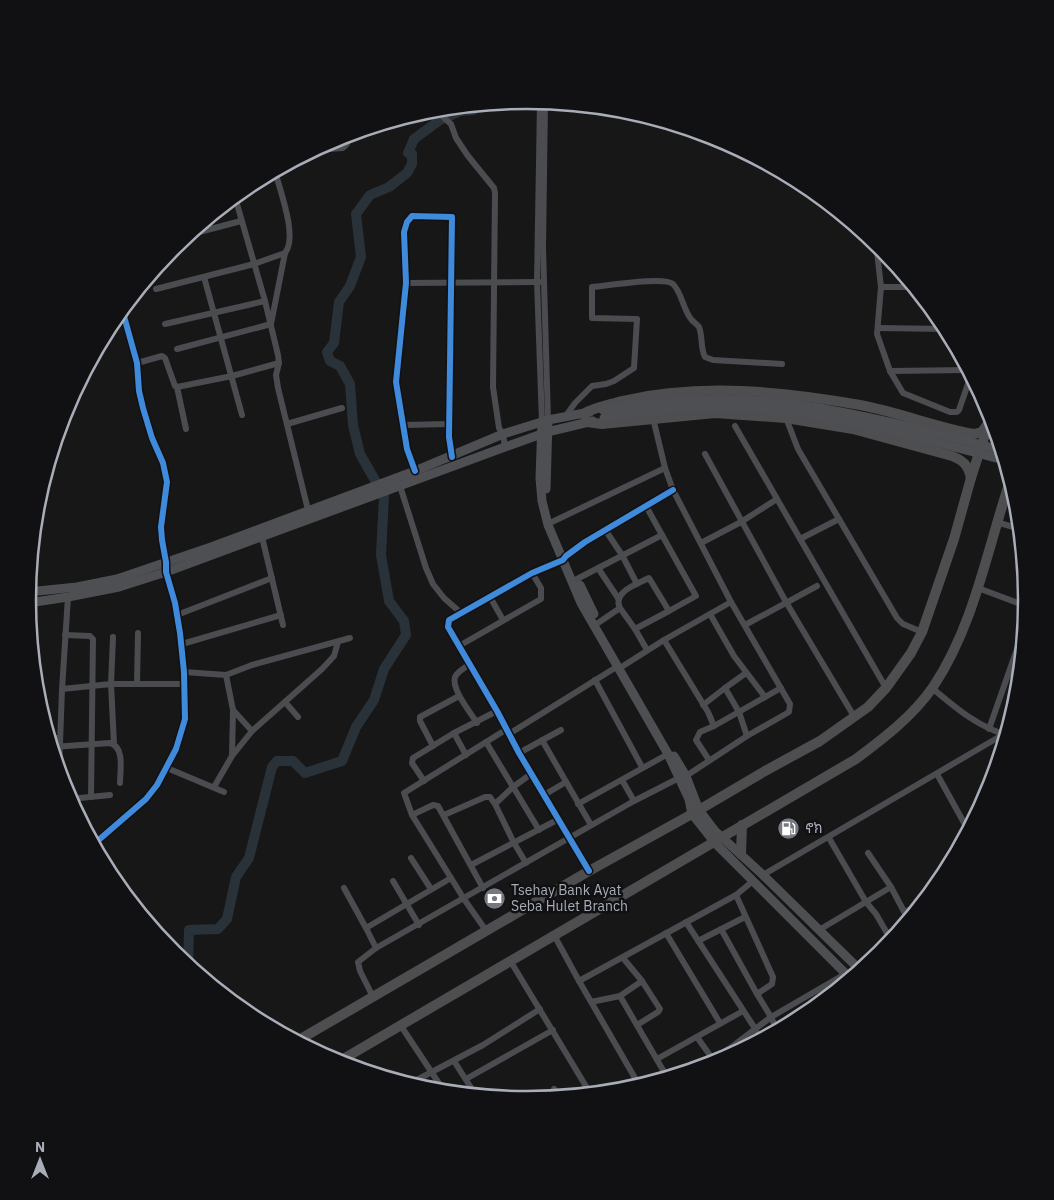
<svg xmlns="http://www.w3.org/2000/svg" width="1054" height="1200" font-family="'IBM Plex Sans','Noto Sans Ethiopic',sans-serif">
	<rect width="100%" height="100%" fill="#171717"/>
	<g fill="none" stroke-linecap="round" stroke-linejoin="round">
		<path stroke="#2a3239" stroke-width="10" d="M188,965l1,-35 29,-1 9,-10 9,-42 13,-19 23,-91 5,-6h16l12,12 37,-12 14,-34 18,-27 10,-31 22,-34 -2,-14 -15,-20 -8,-46 3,-59 -24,-42 -7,-29 -3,-41 -10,-18 -10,-5 -3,-9 7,-9 5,-41 11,-16 11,-29 -5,-43 14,-19 19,-8 18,-14 5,-9v-10l-4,-1 6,-14 26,-19 21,-9 13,-1 2,-3 -1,-1"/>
		<g stroke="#4b4c50" stroke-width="6">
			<path d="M540,102l-3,180 5,140"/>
			<path d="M545,102l-2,145 5,173"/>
			<path d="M439,109l4,8 8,7 5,14 12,18 26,32 1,5 -2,194 6,41 4,6 2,13"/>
			<path d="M314,150l29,-2 4,-4 1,-9"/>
			<path d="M235,197l30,104 13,54 1,8 -3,12 2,13 30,122"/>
			<path d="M188,235l53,-14"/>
			<path d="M876,243l5,44 -4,47 13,37 13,22 47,19h7l2,-2 12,-35"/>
			<path d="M204,277l38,138"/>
			<path d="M406,283l134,-1"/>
			<path d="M881,287h32"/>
			<path d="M156,289l98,-25 31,-11c13,-16 -5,-62 -10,-82"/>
			<path d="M165,324l100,-23"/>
			<path d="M878,328l68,1"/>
			<path d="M177,349l94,-25 14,-71"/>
			<path d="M137,363l25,-7 3,2 10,28 2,1 55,-11 47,-13"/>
			<path d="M890,371l78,-1"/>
			<path d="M177,387l9,42"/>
			<path d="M565,417l10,-14 17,-17 14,-2 8,-3 20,-13 3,-49 -45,-1v-31c14,-1 72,-11 81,-3 9,9 10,25 18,35 2,3 5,4 8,8 4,10 1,20 6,30l8,3 69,4"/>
			<path d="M653,418l12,50 8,22 58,112 59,102 -1,8 -42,24 -61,40"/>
			<path d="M786,418l12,31 99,169 6,6 19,8"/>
			<path d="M287,424l55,-16"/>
			<path d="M403,425l46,-1"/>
			<path d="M735,426l151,262"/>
			<path d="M705,454l81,148 69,116"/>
			<path d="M415,471l-8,-22 -11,-67 10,-99 -2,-51 3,-10 5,-6 40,1 -3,220 3,20"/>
			<path d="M400,486l26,82 7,16 11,14 17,15"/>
			<path d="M646,506l16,29"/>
			<path d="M552,522l113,-54"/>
			<path d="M996,522l24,7"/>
			<path d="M606,531l16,24 15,29"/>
			<path d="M262,537l21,88"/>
			<path d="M800,539l39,-20"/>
			<path d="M701,543l40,-21 36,-23"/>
			<path d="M598,568l20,30"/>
			<path d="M577,579l85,-44 34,61 -27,15"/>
			<path d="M978,588l48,18"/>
			<path d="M490,597l13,23"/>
			<path d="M710,614l24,42 31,41"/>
			<path d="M177,615l95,-37"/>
			<path d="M598,623l22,-15c-8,-16 17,-24 29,-30l20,33 -34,18 -15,-21"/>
			<path d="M745,625l72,-39"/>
			<path d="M635,629l12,21"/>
			<path d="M65,635l25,1 3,3 -2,158"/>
			<path d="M113,637l-2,47 3,60"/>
			<path d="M664,640l44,72 6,14"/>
			<path d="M182,644l99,-29"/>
			<path d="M459,646l82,-47v-11l-9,-15"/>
			<path d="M470,664c-5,4 -12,7 -15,13 -4,12 16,36 22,46"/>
			<path d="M623,666l41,-26 67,-38"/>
			<path d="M184,672l42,3 7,35 19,21"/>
			<path d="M226,675l26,-10 98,-27"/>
			<path d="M595,680l47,87"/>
			<path d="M137,684l1,-51"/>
			<path d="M725,688l21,-15"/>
			<path d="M932,688c24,20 43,37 74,47"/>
			<path d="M62,689l49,-5h73"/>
			<path d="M285,702l13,15"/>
			<path d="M703,705l22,-17 14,24 8,24"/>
			<path d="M989,729l35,-100"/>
			<path d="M454,733l12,22"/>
			<path d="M509,734l109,-68"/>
			<path d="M50,738h10"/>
			<path d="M542,740l49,85"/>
			<path d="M486,742l53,88"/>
			<path d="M433,746l-13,-25v-4l39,-21"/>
			<path d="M52,747l58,-4c15,4 10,27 10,40"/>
			<path d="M519,753l42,-23"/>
			<path d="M232,755l1,-45"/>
			<path d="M709,760l-13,-20 4,-8 14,-6 67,-38"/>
			<path d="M167,768l57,24"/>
			<path d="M59,771l3,-82 6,-92"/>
			<path d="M937,774l31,56"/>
			<path d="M622,780l12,21"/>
			<path d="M424,781l-12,-18 1,-5 41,-25 43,-22"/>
			<path d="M214,787l18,-31 20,-25 70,-62 12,-13 4,-14"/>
			<path d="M544,795l22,-13"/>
			<path d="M70,799l40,-4"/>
			<path d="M495,804l18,-17 18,-13"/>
			<path d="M578,804l90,-50"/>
			<path d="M412,815l21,-10 5,1 45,82"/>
			<path d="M444,815l41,-18h5l5,7 19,39 12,20"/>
			<path d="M829,838l37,64 10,12 15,26"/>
			<path d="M94,844l52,-45 11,-14 19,-36 9,-30 -1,-47 -4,-39 -5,-30 -9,-31v-10l-4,-22 -1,-13 6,-45 -4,-19 -11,-25 -9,-30 -4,-17 -2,-28 -15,-54"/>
			<path d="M868,853l23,34 17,32"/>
			<path d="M411,858l20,31"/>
			<path d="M471,865l88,-46"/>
			<path d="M589,871l-70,-118 -22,-42 -49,-84 1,-7 83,-47 31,-13 3,-4 19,-14 88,-52"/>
			<path d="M763,875l241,-141"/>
			<path d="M393,881l26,44"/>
			<path d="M344,888l22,40"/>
			<path d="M905,912l14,-7"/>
			<path d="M686,922l70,108"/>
			<path d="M721,929l36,65"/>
			<path d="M819,930l72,-43"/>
			<path d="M487,932l-23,-33 -52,-84 -8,-22 103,-64"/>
			<path d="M666,933l54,90"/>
			<path d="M554,935l25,46"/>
			<path d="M698,941l47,-24"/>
			<path d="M376,948l-10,-20 85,-50"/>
			<path d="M623,958l19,23 18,28 -2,3 -21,13"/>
			<path d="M511,962l79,131"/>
			<path d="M857,967l19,-10"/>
			<path d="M620,996l47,81"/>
			<path d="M373,997l-13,-26 -2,-9 18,-14 258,-147 45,-23"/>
			<path d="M591,1002l29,-6 22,-15"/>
			<path d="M401,1026l43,65"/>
			<path d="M777,1030l-6,-13 74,-43"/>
			<path d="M697,1037l17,24"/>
			<path d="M657,1059l86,-48"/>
			<path d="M454,1061l21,33"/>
			<path d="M702,1066l31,-20 38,-29 -14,-23 15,-10 1,-7 -37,-82"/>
			<path d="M466,1079l87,-49"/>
			<path d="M409,1084l74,-39 57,-36"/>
			<path d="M639,1085l-60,-104 157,-86 17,-14"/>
			<path d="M554,1089l5,7"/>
		</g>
		<g stroke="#4d4f52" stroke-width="9">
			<path d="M542,422l-2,56 2,23 6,24 33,78 87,151 21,45 3,15 23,29 135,135"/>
			<path d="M546,489l2,-69"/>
			<path d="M580,585l14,29"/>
			<path d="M28,592l49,-5 40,-8 94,-32 204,-76 88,-37 45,-14 42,-8"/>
			<path d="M28,603l40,-6 51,-10 47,-15 339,-125 42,-15 46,-11"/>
			<path d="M674,756l12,20 13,34 16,21 48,44 97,95"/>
		</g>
		<g stroke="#4e4e51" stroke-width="10">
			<path d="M583,414c12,-7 26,-9 39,-13 78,-18 160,-10 238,4 38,7 75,22 114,29l8,-2 5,-7"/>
			<path d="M587,422l15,2 113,-11 71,5 67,11 99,27c12,5 16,9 19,22"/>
			<path d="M741,854l1,-29"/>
			<path d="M297,1041l292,-170 103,-57 73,-43 55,-30 48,-34 18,-19 25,-35 11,-21 32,-93 17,-61 20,-62"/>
			<path d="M338,1062l518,-303c28,-21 57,-43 77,-72 41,-61 54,-137 77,-206"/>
		</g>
		<g stroke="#4d4f52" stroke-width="9">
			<path d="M603,410c64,-11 132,-14 197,-5 68,10 135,28 201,45"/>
			<path d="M604,418c35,-5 70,-11 106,-11 100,0 197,27 294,53"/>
		</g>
		<defs>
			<g id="cycleway">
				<path d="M415,471l-8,-22 -11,-67 10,-99 -2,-51 3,-10 5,-6 40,1 -3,220 3,20"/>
				<path d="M94,844l52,-45 11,-14 19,-36 9,-30 -1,-47 -4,-39 -5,-30 -9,-31v-10l-4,-22 -1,-13 6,-45 -4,-19 -11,-25 -9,-30 -4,-17 -2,-28 -15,-54"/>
				<path d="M589,871l-70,-118 -22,-42 -49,-84 1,-7 83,-47 31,-13 3,-4 19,-14 88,-52"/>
			</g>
		</defs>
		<use href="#cycleway" stroke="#111113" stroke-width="9"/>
		<use href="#cycleway" stroke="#408adc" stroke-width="6"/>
	</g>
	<defs>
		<symbol id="fuel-disc" viewBox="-11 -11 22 22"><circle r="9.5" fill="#757880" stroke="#111113"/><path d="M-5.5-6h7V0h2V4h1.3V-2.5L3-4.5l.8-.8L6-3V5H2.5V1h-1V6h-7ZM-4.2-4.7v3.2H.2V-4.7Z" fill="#fff"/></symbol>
		<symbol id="bank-disc" viewBox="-11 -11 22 22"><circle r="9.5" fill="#757880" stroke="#111113"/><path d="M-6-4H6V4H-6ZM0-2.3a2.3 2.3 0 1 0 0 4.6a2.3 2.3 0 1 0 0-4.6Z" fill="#fff"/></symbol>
	</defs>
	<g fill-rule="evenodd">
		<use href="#fuel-disc" x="776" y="816" width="25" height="25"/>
		<use href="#bank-disc" x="482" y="886" width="25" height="25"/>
	</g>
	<g text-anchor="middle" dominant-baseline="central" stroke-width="5" stroke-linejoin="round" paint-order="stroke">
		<g font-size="14" fill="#a8adb8" stroke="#111113" text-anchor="start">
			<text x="805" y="828">ኖክ</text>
			<text x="511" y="890">Tsehay Bank Ayat<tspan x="511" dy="16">Seba Hulet Branch</tspan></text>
		</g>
	</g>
	<path d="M0 0H1054V1200H0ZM36 600a491 491 0 1 1 982 0a491 491 0 1 1-982 0Z" fill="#111113" fill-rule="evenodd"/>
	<path fill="none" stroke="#a8adb8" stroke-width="2.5" d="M36 600a491 491 0 1 1 982 0a491 491 0 1 1-982 0Z"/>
	<g transform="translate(40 1160)" stroke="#111113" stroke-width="4" paint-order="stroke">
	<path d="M0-4L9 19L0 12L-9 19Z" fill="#a8adb8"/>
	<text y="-8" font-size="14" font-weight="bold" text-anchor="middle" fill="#a8adb8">N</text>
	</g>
</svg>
